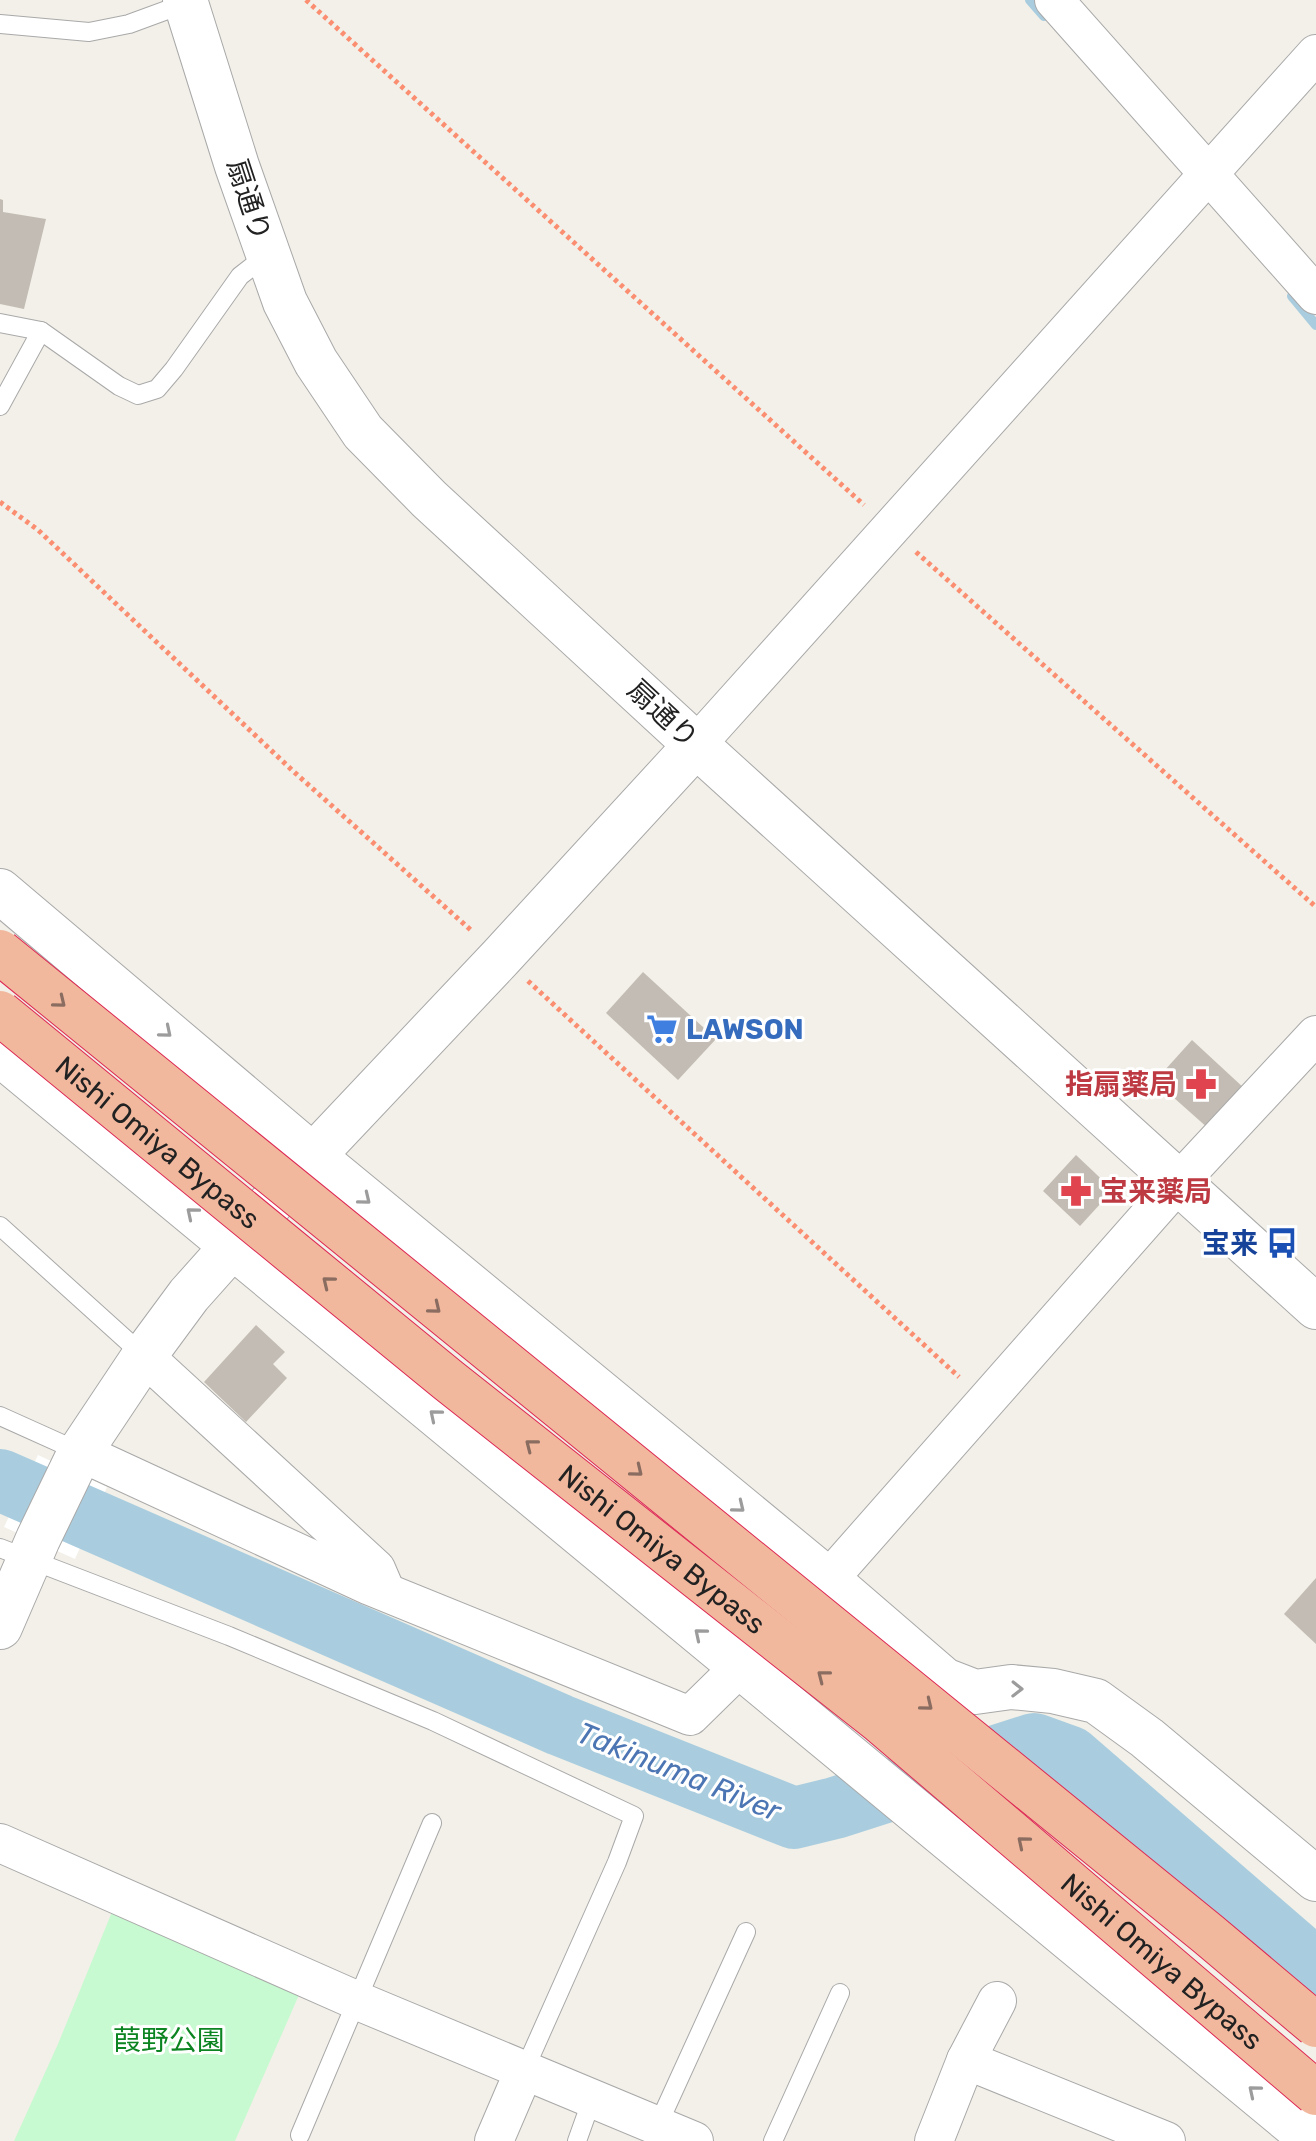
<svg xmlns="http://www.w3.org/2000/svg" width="1316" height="2141" font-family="Rubik,'Noto Sans JP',sans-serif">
	<rect width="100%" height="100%" fill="#f2f0e8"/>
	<path fill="#c7fad0" d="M114,1907l188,81 -67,153h-221l44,-97z"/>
	<path fill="#fff" d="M38,1455l69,32 -32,72 -71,-32z"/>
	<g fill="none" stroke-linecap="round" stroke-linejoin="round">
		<g stroke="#a9cddf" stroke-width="10">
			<path d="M1030,0l14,16"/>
			<path d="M1292,296l24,29"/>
		</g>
		<path stroke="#a9cddf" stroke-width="62" d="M0,1480l560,245 234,93 41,-10 199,-64 36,13 246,213"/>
	</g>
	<g fill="#c3bcb4">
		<path d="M0,199l3,1v12l43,7 -22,90 -24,-5z"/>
		<path d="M643,972l73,67 -38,41 -72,-67z"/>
		<path d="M1192,1040l53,49 -36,40 -54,-48z"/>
		<path d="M1076,1155l37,35 -33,36 -37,-35z"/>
		<path d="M256,1325l29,27 -12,12 14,14 -41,44 -42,-40z"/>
		<path d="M1316,1578v66l-32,-30z"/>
	</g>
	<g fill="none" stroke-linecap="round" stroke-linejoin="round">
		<defs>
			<g id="service">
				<path d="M0,24l89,8 40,-8 57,-21"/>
				<path d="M0,323l41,8 -41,75"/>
				<path d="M41,331l78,55 19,9 19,-6 17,-20 66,-93 27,-21"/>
				<path d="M0,1226l144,130"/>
				<path d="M0,1416l80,36"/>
				<path d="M0,1548l229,88 204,85 201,95 -17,46 -93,209"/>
				<path d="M657,2127l89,-195"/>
				<path d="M300,2135l132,-312"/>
				<path d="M577,2141l15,-42"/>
				<path d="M773,2141l67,-148"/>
			</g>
			<g id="minor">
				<path d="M1054,0l262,295"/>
				<path d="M696,745l620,-691"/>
				<path d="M144,1356l232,213 9,21"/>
				<path d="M80,1452l290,134 320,130 50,-49"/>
				<path d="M828,1580l350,-397 138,-148"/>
				<path d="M0,1843l358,158 336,140"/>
				<path d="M966,2060l200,81"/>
				<path d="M494,2141l30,-70"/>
				<path d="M934,2141l32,-81 31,-59"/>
			</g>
			<g id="tertiary">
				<path d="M185,0l52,166 48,136 31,60 47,70 66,67 267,246 620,562"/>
				<path d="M0,891l313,265 515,424 116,100 31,12 36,-5 42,4 43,10 51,37 169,141"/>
				<path d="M0,1054c437,364 877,723 1314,1087"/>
				<path d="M0,1627l38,-88 42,-87 64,-96 45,-61 124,-139 188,-199 195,-212"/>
			</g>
		</defs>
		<use href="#service" stroke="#a9a9a9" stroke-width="20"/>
		<use href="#minor" stroke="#a9a9a9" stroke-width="40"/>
		<use href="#tertiary" stroke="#a9a9a9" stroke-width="46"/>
		<g stroke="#fb8d70" stroke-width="5" stroke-dasharray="4 4" stroke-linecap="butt">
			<path d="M306,0l558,505"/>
			<path d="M0,502l38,28 255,241 180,161"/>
			<path d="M916,552l400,355"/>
			<path d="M528,981l431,396"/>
		</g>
		<use href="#service" stroke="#fff" stroke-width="18"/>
		<use href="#minor" stroke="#fff" stroke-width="38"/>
		<use href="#tertiary" stroke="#fff" stroke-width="44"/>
		<defs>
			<g id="trunk-bridge">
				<path d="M0,952l1208,982 108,91"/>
				<path id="s1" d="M0,1013l448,367 432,341 436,372"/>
			</g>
		</defs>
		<use href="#trunk-bridge" stroke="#dd2854" stroke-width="46" stroke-linecap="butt"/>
		<use href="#trunk-bridge" stroke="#f2b89e" stroke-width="44"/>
	</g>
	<defs><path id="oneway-chevron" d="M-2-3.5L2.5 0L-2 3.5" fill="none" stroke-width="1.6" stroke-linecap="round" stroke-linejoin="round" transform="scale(2)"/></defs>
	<g stroke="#8a6d60">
		<use href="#oneway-chevron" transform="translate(60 1002) rotate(39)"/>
		<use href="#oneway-chevron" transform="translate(328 1282) rotate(-141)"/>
		<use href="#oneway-chevron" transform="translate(435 1308) rotate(39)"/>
		<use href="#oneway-chevron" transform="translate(531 1445) rotate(-142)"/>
		<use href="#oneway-chevron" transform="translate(637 1471) rotate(39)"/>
		<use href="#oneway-chevron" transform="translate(823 1676) rotate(-142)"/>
		<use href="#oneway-chevron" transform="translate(927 1705) rotate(39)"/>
		<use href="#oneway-chevron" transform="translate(1023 1842) rotate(-140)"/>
	</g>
	<g stroke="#9c9c9c">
		<use href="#oneway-chevron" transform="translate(166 1032) rotate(40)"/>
		<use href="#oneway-chevron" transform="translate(365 1199) rotate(39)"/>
		<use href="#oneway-chevron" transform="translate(192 1213) rotate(-140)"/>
		<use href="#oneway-chevron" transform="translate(435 1415) rotate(-140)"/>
		<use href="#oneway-chevron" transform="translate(739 1507) rotate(39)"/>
		<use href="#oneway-chevron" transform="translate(700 1634) rotate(-140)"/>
		<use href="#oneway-chevron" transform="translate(1017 1689) rotate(1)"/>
		<use href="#oneway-chevron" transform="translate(1254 2091) rotate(-140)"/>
	</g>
	<defs>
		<symbol id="supermarket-bare" viewBox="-9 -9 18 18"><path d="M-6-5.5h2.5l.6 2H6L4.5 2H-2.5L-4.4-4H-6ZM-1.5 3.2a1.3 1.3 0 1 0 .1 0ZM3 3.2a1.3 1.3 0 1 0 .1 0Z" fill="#3f7fe0" stroke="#fff" stroke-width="2.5" paint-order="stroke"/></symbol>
		<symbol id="pharmacy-bare" viewBox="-9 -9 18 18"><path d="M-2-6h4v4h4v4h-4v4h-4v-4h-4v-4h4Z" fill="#e0444e" stroke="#fff" stroke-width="2.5" paint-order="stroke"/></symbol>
		<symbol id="bus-bare" viewBox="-9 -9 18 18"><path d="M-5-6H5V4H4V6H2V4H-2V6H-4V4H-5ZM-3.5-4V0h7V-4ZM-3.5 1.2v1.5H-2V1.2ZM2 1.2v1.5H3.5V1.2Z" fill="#1a4fb4" stroke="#fff" stroke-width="2.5" paint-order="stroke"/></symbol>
	</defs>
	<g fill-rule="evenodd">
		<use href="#supermarket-bare" x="640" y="1007" width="44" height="44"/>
		<use href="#pharmacy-bare" x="1179" y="1062" width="44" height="44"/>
		<use href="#pharmacy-bare" x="1054" y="1169" width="44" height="44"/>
		<use href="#bus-bare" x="1260" y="1221" width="44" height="44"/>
	</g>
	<g text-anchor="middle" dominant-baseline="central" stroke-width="6" stroke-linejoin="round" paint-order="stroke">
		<g font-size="28" fill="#222" stroke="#fff">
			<text transform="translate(249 200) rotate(72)">扇通り</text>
			<text transform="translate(663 714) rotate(43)">扇通り</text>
			<text stroke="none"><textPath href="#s1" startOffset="204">Nishi Omiya Bypass</textPath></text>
			<text stroke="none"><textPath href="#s1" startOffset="852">Nishi Omiya Bypass</textPath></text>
			<text stroke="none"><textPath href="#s1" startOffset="1500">Nishi Omiya Bypass</textPath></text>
		</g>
		<g font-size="28" font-weight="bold" fill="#366cbe" stroke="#fff" text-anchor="start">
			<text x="686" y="1029">LAWSON</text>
		</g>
		<g font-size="28" font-weight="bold" fill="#be3a42" stroke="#fff" text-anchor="end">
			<text x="1177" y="1084">指扇薬局</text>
			<text x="1100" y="1191" text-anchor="start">宝来薬局</text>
		</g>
		<g font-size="28" font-weight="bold" fill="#164399" stroke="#fff" text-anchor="end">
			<text x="1258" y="1243">宝来</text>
		</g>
		<g font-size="28" fill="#0b8421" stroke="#fff">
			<text x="169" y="2040">葭野公園</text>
		</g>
		<g font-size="30" font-style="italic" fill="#4c75b3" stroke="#fff">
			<text transform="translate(679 1772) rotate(22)">Takinuma River</text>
		</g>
	</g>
</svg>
